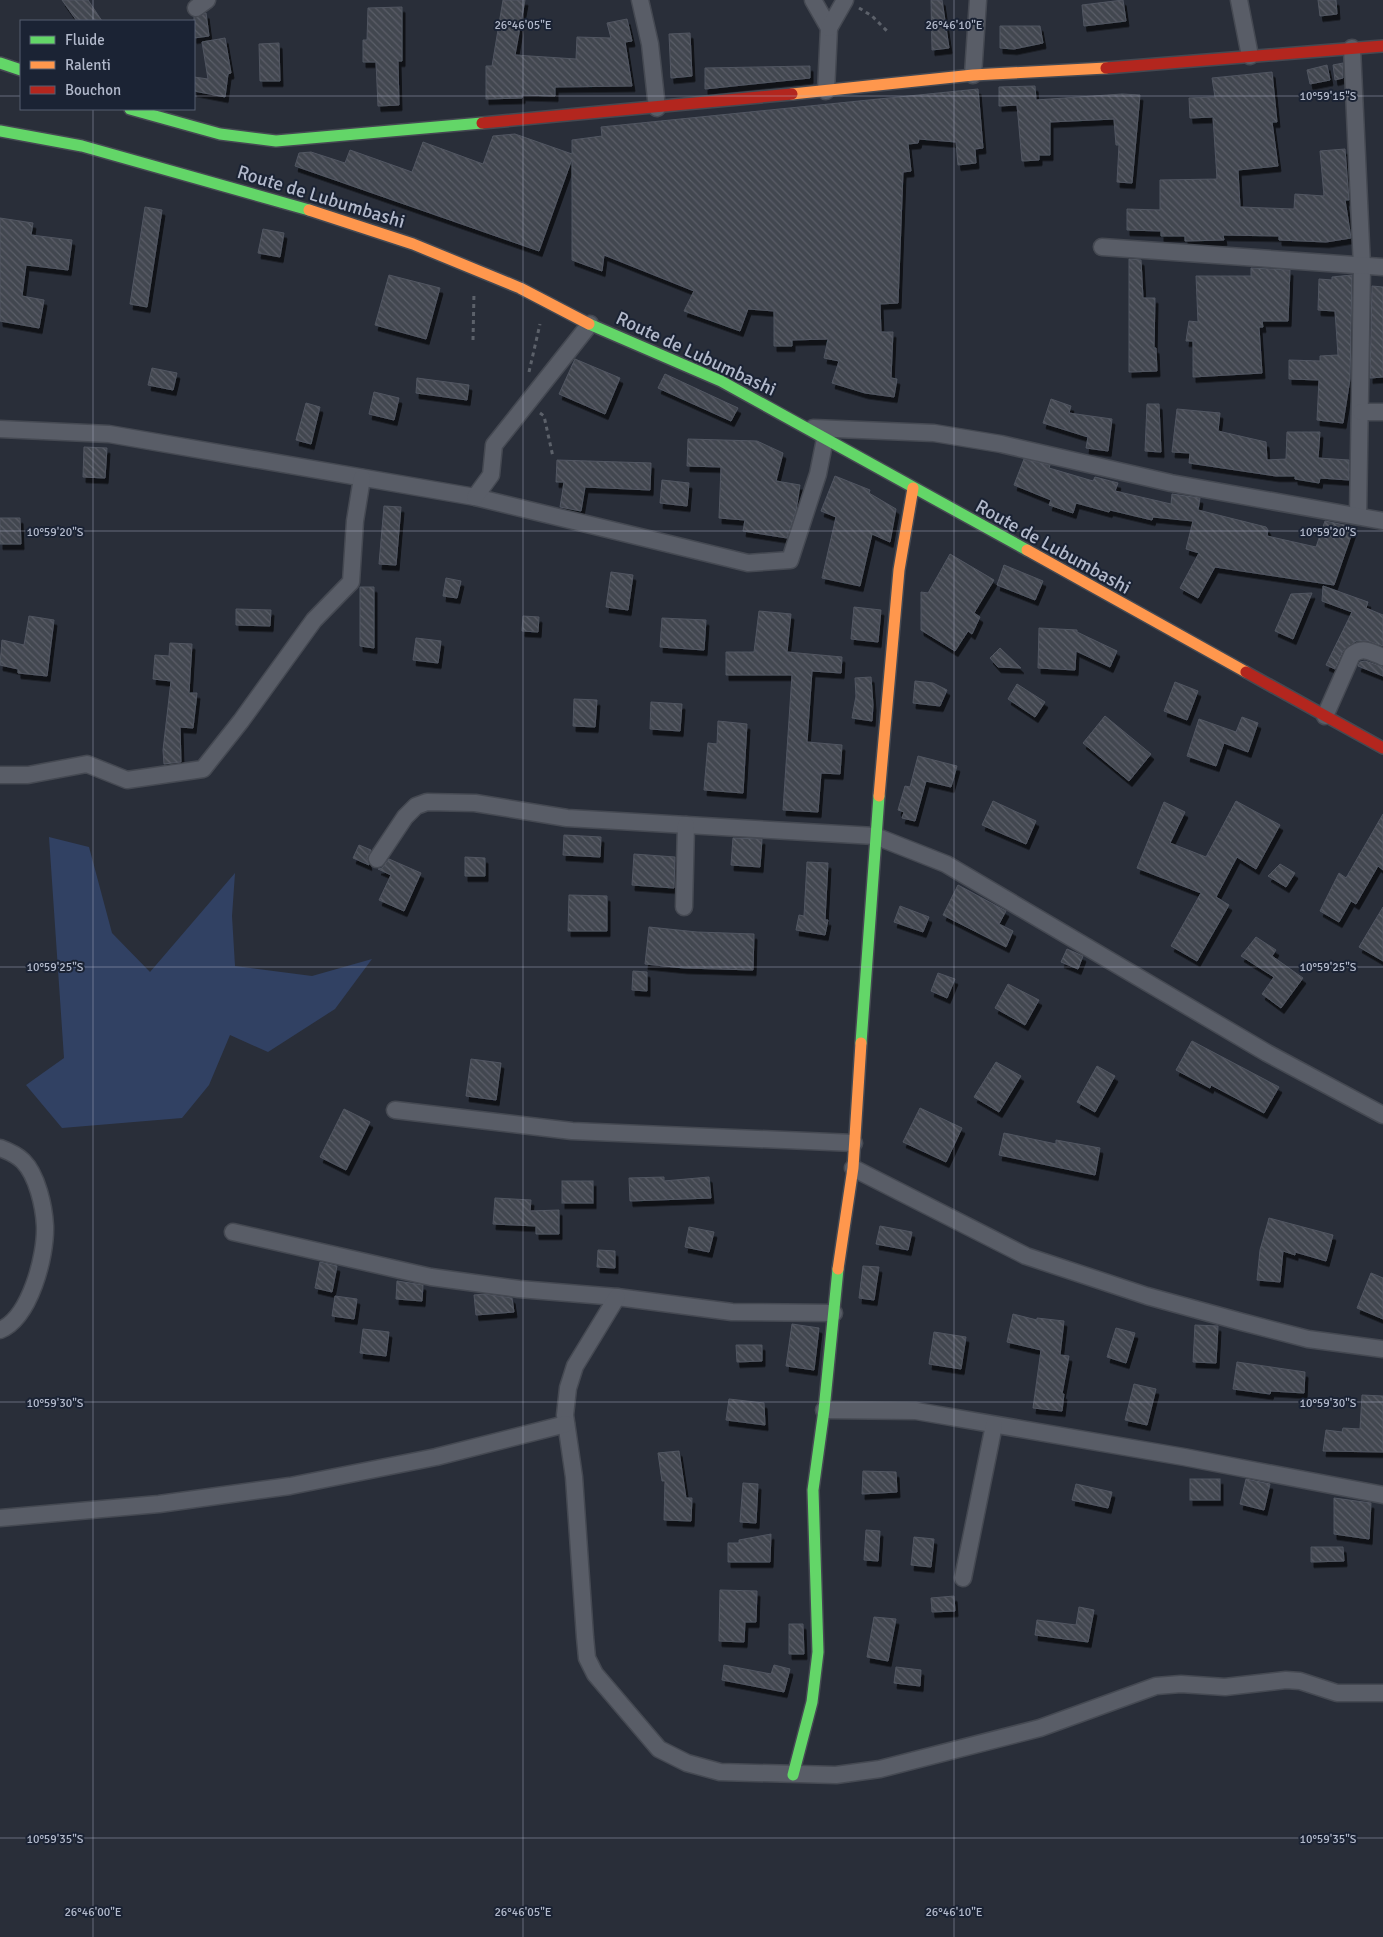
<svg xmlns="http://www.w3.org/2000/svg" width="1383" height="1937" font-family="Signika,sans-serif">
	<defs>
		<pattern id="building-back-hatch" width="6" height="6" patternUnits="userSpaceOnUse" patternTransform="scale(1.25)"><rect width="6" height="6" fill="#424650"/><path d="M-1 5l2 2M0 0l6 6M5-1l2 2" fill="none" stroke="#5b5f68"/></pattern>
		<filter id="shadow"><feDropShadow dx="3" dy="5.5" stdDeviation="0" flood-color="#0009"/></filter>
	</defs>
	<rect width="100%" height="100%" fill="#292e39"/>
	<path fill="#314163" d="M49,837l40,10 23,86 38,39 85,-99 -3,43 3,50 77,10 60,-17 -37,50 -67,43 -38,-17 -21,50 -27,33 -120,10 -36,-43 38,-27z"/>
	<g fill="url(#building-back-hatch)" stroke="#515661" filter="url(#shadow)">
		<path d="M62,0h26l14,21h-25z"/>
		<path d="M503,0h22l-10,55 61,4 1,-22 34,1 -4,-15 20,-4 5,22 -7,1 7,44 -77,1v9l-33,-1v3l-36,1v-33h6z"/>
		<path d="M931,0h11l7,48 -17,2z"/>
		<path d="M1123,0l3,21 -42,5 -2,-21z"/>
		<path d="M1318,0h18l1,14 -17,2z"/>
		<path d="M402,7v54h-4l1,44 -21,1 -2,-44h-13v-22h4l1,-32z"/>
		<path d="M206,13l3,23 -15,2v-21z"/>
		<path d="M1000,26h40l3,17 -29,6 -14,-1z"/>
		<path d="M690,33l2,43 -21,2 -2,-44z"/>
		<path d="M225,38l6,35 -3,1 -3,23 -31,-6v-14l14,2 -6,-37z"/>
		<path d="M279,43l1,38h-20l-1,-37z"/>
		<path d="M1343,63v15l-8,2 -2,-15z"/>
		<path d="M1327,65l3,15 -20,4 -3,-14z"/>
		<path d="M810,66v12l-105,11v-21z"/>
		<path d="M1272,72l5,50h-5l6,44 -40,4 2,37 54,2 1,-15 29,2 -4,-45 25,-2 4,51h-4l6,38 -25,4 -47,-2v-4l-56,-1 1,5 -39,1v-5h-24v-5l-34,-1v-21l33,1v-30l57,-1 -4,-62 -23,1 -1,-20 26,-1 -3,-19z"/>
		<path d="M1035,86l1,14 86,-6 18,1 -8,88 -15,-1 2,-37h-3l-2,-26 -64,3v33h-11v5l-17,1 -5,-56 -18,1v-19z"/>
		<path d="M978,89l5,59 -8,1 1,14 -18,2 -2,-23 -37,-3 -1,4 -10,1 3,27 -8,1 -5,131 -18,1 1,28h12l-2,46 6,1 -3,18 -29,-4 -33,-10 7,-22 -15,-3 4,-19 -36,1v6h-18v-35l-26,-2 -8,22 -56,-20 10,-20 -90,-36 -2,16 -30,-11v-101l-33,92 -244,-85 4,-13 12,-1 34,11 5,-13 62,22 11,-30 60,22 10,-28 22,-2 57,20v-14l30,-4 -1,-9z"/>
		<path d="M145,207l17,3 -15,97 -17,-3z"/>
		<path d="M0,218l33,5 -2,12 41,5 -4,30 -42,-5 -4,31 22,4 -5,28 -39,-7z"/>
		<path d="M263,229l21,4 -4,24 -22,-4z"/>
		<path d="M1129,259l12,1 2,38h12l-1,50h2l1,23 -28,1z"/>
		<path d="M1251,268l39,2 -2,51h-26l1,6h-4l3,46 -69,4v-36h-7l3,-20 9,1 -2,-46h55z"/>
		<path d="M389,275l51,13 -14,51 -51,-14z"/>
		<path d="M1352,275l-2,104 -7,44 -26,-3 2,-40 -30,-1v-19l31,1v-5l18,-1 -3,-44 -17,-1 1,-31 13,1v-3z"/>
		<path d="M1372,286l11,1v90l-13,1z"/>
		<path d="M575,359l45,19 -15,36 -46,-20z"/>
		<path d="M152,368l25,5 -4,17 -25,-5z"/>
		<path d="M665,374l73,34 -7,13 -73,-33z"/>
		<path d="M417,378l52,7 -2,15 -51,-7z"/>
		<path d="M374,392l25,6 -5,22 -25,-6z"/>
		<path d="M1051,399l20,7 -2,7 43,6 -4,32 -22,-3 2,-11 -45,-14z"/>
		<path d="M306,403l14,4 -9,37 -15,-4z"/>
		<path d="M1147,404h12l2,48 -16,-1z"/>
		<path d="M1177,409l43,4 -2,18 48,11 1,18 19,-1 1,-27h33l-2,26 31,2v20l-29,-2 -1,5 -24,-4v-3h-19l-87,-13 1,-10 -18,-1z"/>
		<path d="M688,439l69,2 26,12 -7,28 24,4 -4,26 -9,27 -44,-7 2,-11 -26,-2 2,-51 -34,-1z"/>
		<path d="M84,447l23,1 -2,30 -22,-1z"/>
		<path d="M1024,459l26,6 -1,3 44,13 2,-4 23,6 -3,8 56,13 1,-10 28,4 -2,12 68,17 2,3 -1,6 49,11 9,-26 29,6 -20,58 -119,-18 -17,31 -18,-10 19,-35 -13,-4 7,-28 -40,-4 -1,3 -42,-10 -1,2 -33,-9 -3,10 -24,-8 2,-5 -37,-15z"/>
		<path d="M557,460l94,3 -1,27 -65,-3 -4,24 -21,-4 4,-25h-8z"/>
		<path d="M835,476l35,14 -1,3 27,16 -6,33 -18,-8 -12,52 -38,-8 14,-61 -15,-6z"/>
		<path d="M662,480l27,3 -2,23 -27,-3z"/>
		<path d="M384,506l17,1 -5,58 -17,-1z"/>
		<path d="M0,518h20l1,26h-21z"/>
		<path d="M950,554l44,26 -20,33 6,4 -8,17 -4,-3 -13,20 -34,-21v-38l7,1z"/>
		<path d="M1004,565l39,16 -8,19 -38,-15z"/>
		<path d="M611,572l22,3 -5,35 -22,-3z"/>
		<path d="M446,578l15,3 -4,17 -14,-2z"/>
		<path d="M1323,586l45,16 -2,6 17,7v31l-15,-5h-12l-13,10 -8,18 -9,-4 26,-53 -30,-11z"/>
		<path d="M360,587h14v61l-14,-2z"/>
		<path d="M1312,593l-19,46 -18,-8 16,-37z"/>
		<path d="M854,607l27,3 -3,32 -27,-3z"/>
		<path d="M236,609l35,1 -1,16 -34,-1z"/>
		<path d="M759,611l32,3 -4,38 55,5 -1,16 -29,-2 -5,71 35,3 -2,29 -19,-1 -3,39 -35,-2 9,-135h-66v-23h28z"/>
		<path d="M29,616l25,4 -7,56 -29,-3v-4l-18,-4 2,-25 22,5z"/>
		<path d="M523,616l16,1 -1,15 -16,-1z"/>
		<path d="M662,618l44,2 -2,30 -44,-3z"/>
		<path d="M1039,628l38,2v2l40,19 -7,16 -34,-16 -1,19 -37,-2z"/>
		<path d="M416,638l25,3 -3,22 -25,-3z"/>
		<path d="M170,643l22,1 -3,49h8l-4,35 -13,-1 1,35 -17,2 -1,-14 8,-69 -18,-2 2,-24 14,1z"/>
		<path d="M1000,648l21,20 -23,-1 -8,-9z"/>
		<path d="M1365,661l18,6v9l-25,-10 2,-4z"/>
		<path d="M871,677l2,28 -1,16 -20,-3 4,-22 -1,-18z"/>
		<path d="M915,681l18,2 14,7 -7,16 -27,-3z"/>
		<path d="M1175,682l23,9 -11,29 -23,-9z"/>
		<path d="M1017,684l28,18 -10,15 -27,-18z"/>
		<path d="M574,699l23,1 -2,27 -22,-1z"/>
		<path d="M651,702l31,2 -2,27 -30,-2z"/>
		<path d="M1105,716l46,38 -22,27 -46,-38z"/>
		<path d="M1242,717l16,6 -10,29 -24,-9 -8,23 -29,-10 12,-37 37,13z"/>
		<path d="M718,721l29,3 -4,69 -39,-3 4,-47 9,1z"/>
		<path d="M918,756l39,10 -6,21 -25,-6 -11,40 -13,-3 2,-6 -6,-2 7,-24 5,1z"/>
		<path d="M993,801l43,20 -10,23 -44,-19z"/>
		<path d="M1236,801l44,24 -24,44 -19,-12 -21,40 13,8 -32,56 -26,-15 30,-53 -64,-25 27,-66 21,10 -15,31 36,14z"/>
		<path d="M1383,814v56l-5,-4 -22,38 -5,-3 -12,21 -19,-11 19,-38 7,5z"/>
		<path d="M564,835l37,2 -1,20 -37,-2z"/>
		<path d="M733,838l29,1 -2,28 -29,-2z"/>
		<path d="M359,845l12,5 -4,8 2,7 -16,-7z"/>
		<path d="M634,854l41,3 -1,31 -42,-3z"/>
		<path d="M465,857l20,1v18h-20z"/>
		<path d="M389,859l32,14 -17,38 -25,-11 12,-25 -13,-6 4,-1z"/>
		<path d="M807,862l21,1 -3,57h3l-3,15 -29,-5 3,-15 5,1z"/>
		<path d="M1280,864l15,9 -9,14 -18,-11z"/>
		<path d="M958,885l48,26 -7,13 14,7 -7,16 -63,-32z"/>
		<path d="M569,895l38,1v35h-39z"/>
		<path d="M900,906l29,11 -6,15 -29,-10z"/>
		<path d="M1383,907v54l-24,-14z"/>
		<path d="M649,927l48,5 57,2 -1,36 -69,-2 -39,-4z"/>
		<path d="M1256,937l20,13 -4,6 31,22 -22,30 -19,-14 12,-17 -33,-21z"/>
		<path d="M1067,949l16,7 -5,13 -17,-7z"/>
		<path d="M633,971l14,1v19l-15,-1z"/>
		<path d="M938,973l17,6 -8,19 -16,-7z"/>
		<path d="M1008,984l31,16 -14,25 -30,-17z"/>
		<path d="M1192,1041l87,46 -15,26 -53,-28 -1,3 -34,-18z"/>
		<path d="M471,1059l30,4 -5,37 -30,-4z"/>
		<path d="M996,1062l25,14 -22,36 -25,-15z"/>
		<path d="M1097,1066l18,10 -20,36 -18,-10z"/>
		<path d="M920,1108l42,20 -16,34 -43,-20z"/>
		<path d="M344,1109l26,13 -24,48 -26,-13z"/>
		<path d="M1004,1133l52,11v-4l44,8 -5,27 -96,-20z"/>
		<path d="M664,1177v4l45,-4 2,21 -81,3 -1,-23z"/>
		<rect x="562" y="1181" width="31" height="22"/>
		<path d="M495,1198l36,2 -1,11 29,-1v24h-23v-8l-43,-2z"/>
		<path d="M1269,1218l64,17 -7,26 -31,-9v3l-12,-4 -3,31 -23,-2 3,-30z"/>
		<path d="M880,1226l32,6 -4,18 -32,-6z"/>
		<path d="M689,1227l25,5 -5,20 -24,-5z"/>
		<path d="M598,1250l17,1v17l-18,-1z"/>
		<path d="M320,1262l17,4 -5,26 -17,-4z"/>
		<path d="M863,1266l16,1 -5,33 -15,-2z"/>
		<path d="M1371,1273l12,5v41l-26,-11z"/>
		<path d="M397,1281l26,4 -1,16 -26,-2z"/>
		<path d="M485,1294l27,4 2,14 -38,3 -2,-20z"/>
		<path d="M335,1296l22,3 -3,20 -22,-3z"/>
		<path d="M1013,1314l24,6v-2l27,3 -4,34 9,1 -7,38h2l-2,17 -29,-3 8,-58 -34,-8z"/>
		<path d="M792,1324l27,4 -5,42 -28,-4z"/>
		<path d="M1195,1325l23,1 -2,37 -23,-1z"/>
		<path d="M1116,1328l19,5 -9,30 -19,-6z"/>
		<path d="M363,1329l26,3 -3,24 -26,-3z"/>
		<path d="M934,1332l32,5 -5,32 -32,-5z"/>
		<path d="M736,1345h26v16l-25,1z"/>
		<path d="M1237,1362l68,10 -1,21 -33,-2 -1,3 -37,-5z"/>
		<path d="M1134,1384l22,5 -9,36 -22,-5z"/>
		<path d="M1362,1395l21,1v56l-60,-1 3,-21 16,2 1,-4 17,1z"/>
		<path d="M729,1399l35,4 1,22 -39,-5z"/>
		<path d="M679,1451l7,47h6l-1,23 -27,-1 1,-39h-3l-4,-28z"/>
		<path d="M863,1471l33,1 1,20 -35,2z"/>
		<rect x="1190" y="1479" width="30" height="21"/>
		<path d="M1246,1479l24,5 -6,26 -24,-6z"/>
		<path d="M743,1483l15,1 -2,39 -16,-1z"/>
		<path d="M1076,1484l36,8 -4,16 -36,-8z"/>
		<path d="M1334,1498l37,5 -2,36 -35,-5z"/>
		<path d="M866,1530l14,1 -2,30 -14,-1z"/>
		<path d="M771,1534l-1,28h-42v-19h11v-3z"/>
		<path d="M914,1537l20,2 -3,28 -20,-2z"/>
		<path d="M1311,1547h32l1,14 -33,1z"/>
		<path d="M720,1590l37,1 -1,31h-11l-1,20 -25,-1z"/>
		<path d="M954,1596l1,15 -23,1 -1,-14z"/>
		<path d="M1079,1607l15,3 -6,32 -53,-7 2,-15 39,5z"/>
		<path d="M874,1617l22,2 -8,42 -21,-4z"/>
		<path d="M789,1624h14l1,30h-15z"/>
		<path d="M724,1665l47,9 3,-9 16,4 -6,23 -62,-12z"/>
		<path d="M896,1667l25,3 -1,16 -26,-3z"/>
	</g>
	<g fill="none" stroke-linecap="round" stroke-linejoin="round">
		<defs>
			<g id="street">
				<path d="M640,0l10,44 7,64"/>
				<path d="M813,0l16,28 -3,63"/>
				<path d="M1239,0l11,56"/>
				<path d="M196,8l11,-8"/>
				<path d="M829,28l16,-28"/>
				<path d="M1352,48l10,219 -4,249"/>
				<path d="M973,75l5,-75"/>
				<path d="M1102,247l281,20"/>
				<path d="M1361,412h22"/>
				<path d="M813,428l121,5 67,11 170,39 212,38"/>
				<path d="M0,429l109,5 366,63 273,66 42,-3 28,-86 7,-35"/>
				<path d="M475,497l16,-22 3,-30 96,-121"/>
				<path d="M1325,716l27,-61c11,-9 19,-3 31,2"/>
				<path d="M0,775h28l59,-11 40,16 76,-11 38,-48 73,-101 37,-38 4,-61 7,-43"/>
				<path d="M377,859l28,-42 11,-11 11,-4 48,1 92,15 308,18 71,28 321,189 116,62"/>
				<path d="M684,907l2,-82"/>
				<path d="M395,1110l177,21 282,12"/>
				<path d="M0,1148c8,3 17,7 23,13 14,14 21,45 22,65 1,30 -15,92 -45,104"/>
				<path d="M853,1168l173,88 121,40 95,26 66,17 75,10"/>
				<path d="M233,1232l198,45 88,12 98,8 115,15 102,1"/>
				<path d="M617,1297l-42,69 -7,22 -3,27 9,62 11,160 2,21 8,16 64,75 28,14 33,9 116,3 44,-6 160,-41 116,-42 25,-2 44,3 61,-7 14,1 37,12h46"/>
				<path d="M824,1410l92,1 268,46 199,38"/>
				<path d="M0,1518l159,-14 131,-18 146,-29 130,-33"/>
				<path d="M963,1578l31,-153"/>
			</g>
			<g id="fast">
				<path d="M0,63l21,7"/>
				<path d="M130,109l90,25 56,7 206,-18"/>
				<path d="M0,131l82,15 227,64"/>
				<path d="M589,324l132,57 306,169"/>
				<path d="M861,1043l18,-247"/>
				<path d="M793,1775l19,-73 6,-50 -5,-162 11,-80 14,-141"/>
			</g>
			<g id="slow">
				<path d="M792,94l181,-19 133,-7"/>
				<path d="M309,210l104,34 107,44 69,36"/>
				<path d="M1027,550l219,122"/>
				<path d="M879,796l20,-226 14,-82"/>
				<path d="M838,1269l15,-101 8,-125"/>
			</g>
			<g id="jam">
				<path d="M1106,68l277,-22"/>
				<path d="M482,123l310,-29"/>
				<path d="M1246,672l137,76"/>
			</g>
		</defs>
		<use href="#street" stroke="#454952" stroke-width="19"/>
		<use href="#fast" stroke="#454952" stroke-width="14"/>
		<use href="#slow" stroke="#454952" stroke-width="14"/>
		<use href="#jam" stroke="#454952" stroke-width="14"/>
		<g stroke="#5c616a" stroke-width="3" stroke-dasharray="4 4" stroke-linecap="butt">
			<path d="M859,8l13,8 17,17"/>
			<path d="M473,340l1,-47"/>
			<path d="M529,372l11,-48"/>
			<path d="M540,413l4,3 9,41"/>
		</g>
		<use href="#street" stroke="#595d67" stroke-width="16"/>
		<use href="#fast" stroke="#63d668" stroke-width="11"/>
		<use href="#slow" stroke="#ff974d" stroke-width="11"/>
		<use href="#jam" stroke="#b3261e" stroke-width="11"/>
	</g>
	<path fill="none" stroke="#b2b9cb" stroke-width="1" stroke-opacity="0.45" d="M93,0v21M523,0v1937M954,0v1937M0,96h21M194,96h1189M93,109v1828M0,531h1383M0,967h1383M0,1402h1383M0,1838h1383"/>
	<g text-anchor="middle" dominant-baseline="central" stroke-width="4" stroke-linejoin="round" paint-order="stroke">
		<g font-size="19" fill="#b2b9cb" stroke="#1b2334">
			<text transform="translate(321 197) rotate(17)">Route de Lubumbashi</text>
			<text transform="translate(696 354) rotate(25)">Route de Lubumbashi</text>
			<text transform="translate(1053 547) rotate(29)">Route de Lubumbashi</text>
		</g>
	</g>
	<g font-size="12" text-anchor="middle" fill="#b2b9cb" stroke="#1b2334" stroke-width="4" stroke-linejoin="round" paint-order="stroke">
		<text x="523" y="29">26°46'05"E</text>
		<text x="954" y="29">26°46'10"E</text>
		<text x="1328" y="100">10°59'15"S</text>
		<text x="55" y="536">10°59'20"S</text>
		<text x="1328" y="536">10°59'20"S</text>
		<text x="55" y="971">10°59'25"S</text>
		<text x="1328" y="971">10°59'25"S</text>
		<text x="55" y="1407">10°59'30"S</text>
		<text x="1328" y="1407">10°59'30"S</text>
		<text x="55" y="1843">10°59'35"S</text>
		<text x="1328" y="1843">10°59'35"S</text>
		<text x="93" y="1916">26°46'00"E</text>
		<text x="523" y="1916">26°46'05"E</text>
		<text x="954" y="1916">26°46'10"E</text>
	</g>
	<rect x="20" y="20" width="175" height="90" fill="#1b2334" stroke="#575f70"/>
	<rect x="30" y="36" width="25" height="8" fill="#63d668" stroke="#575f70"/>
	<text x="65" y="45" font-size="15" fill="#b2b9cb">Fluide</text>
	<rect x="30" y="61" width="25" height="8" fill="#ff974d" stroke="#575f70"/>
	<text x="65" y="70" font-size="15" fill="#b2b9cb">Ralenti</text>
	<rect x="30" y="86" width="25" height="8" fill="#b3261e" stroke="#575f70"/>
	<text x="65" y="95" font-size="15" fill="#b2b9cb">Bouchon</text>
</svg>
